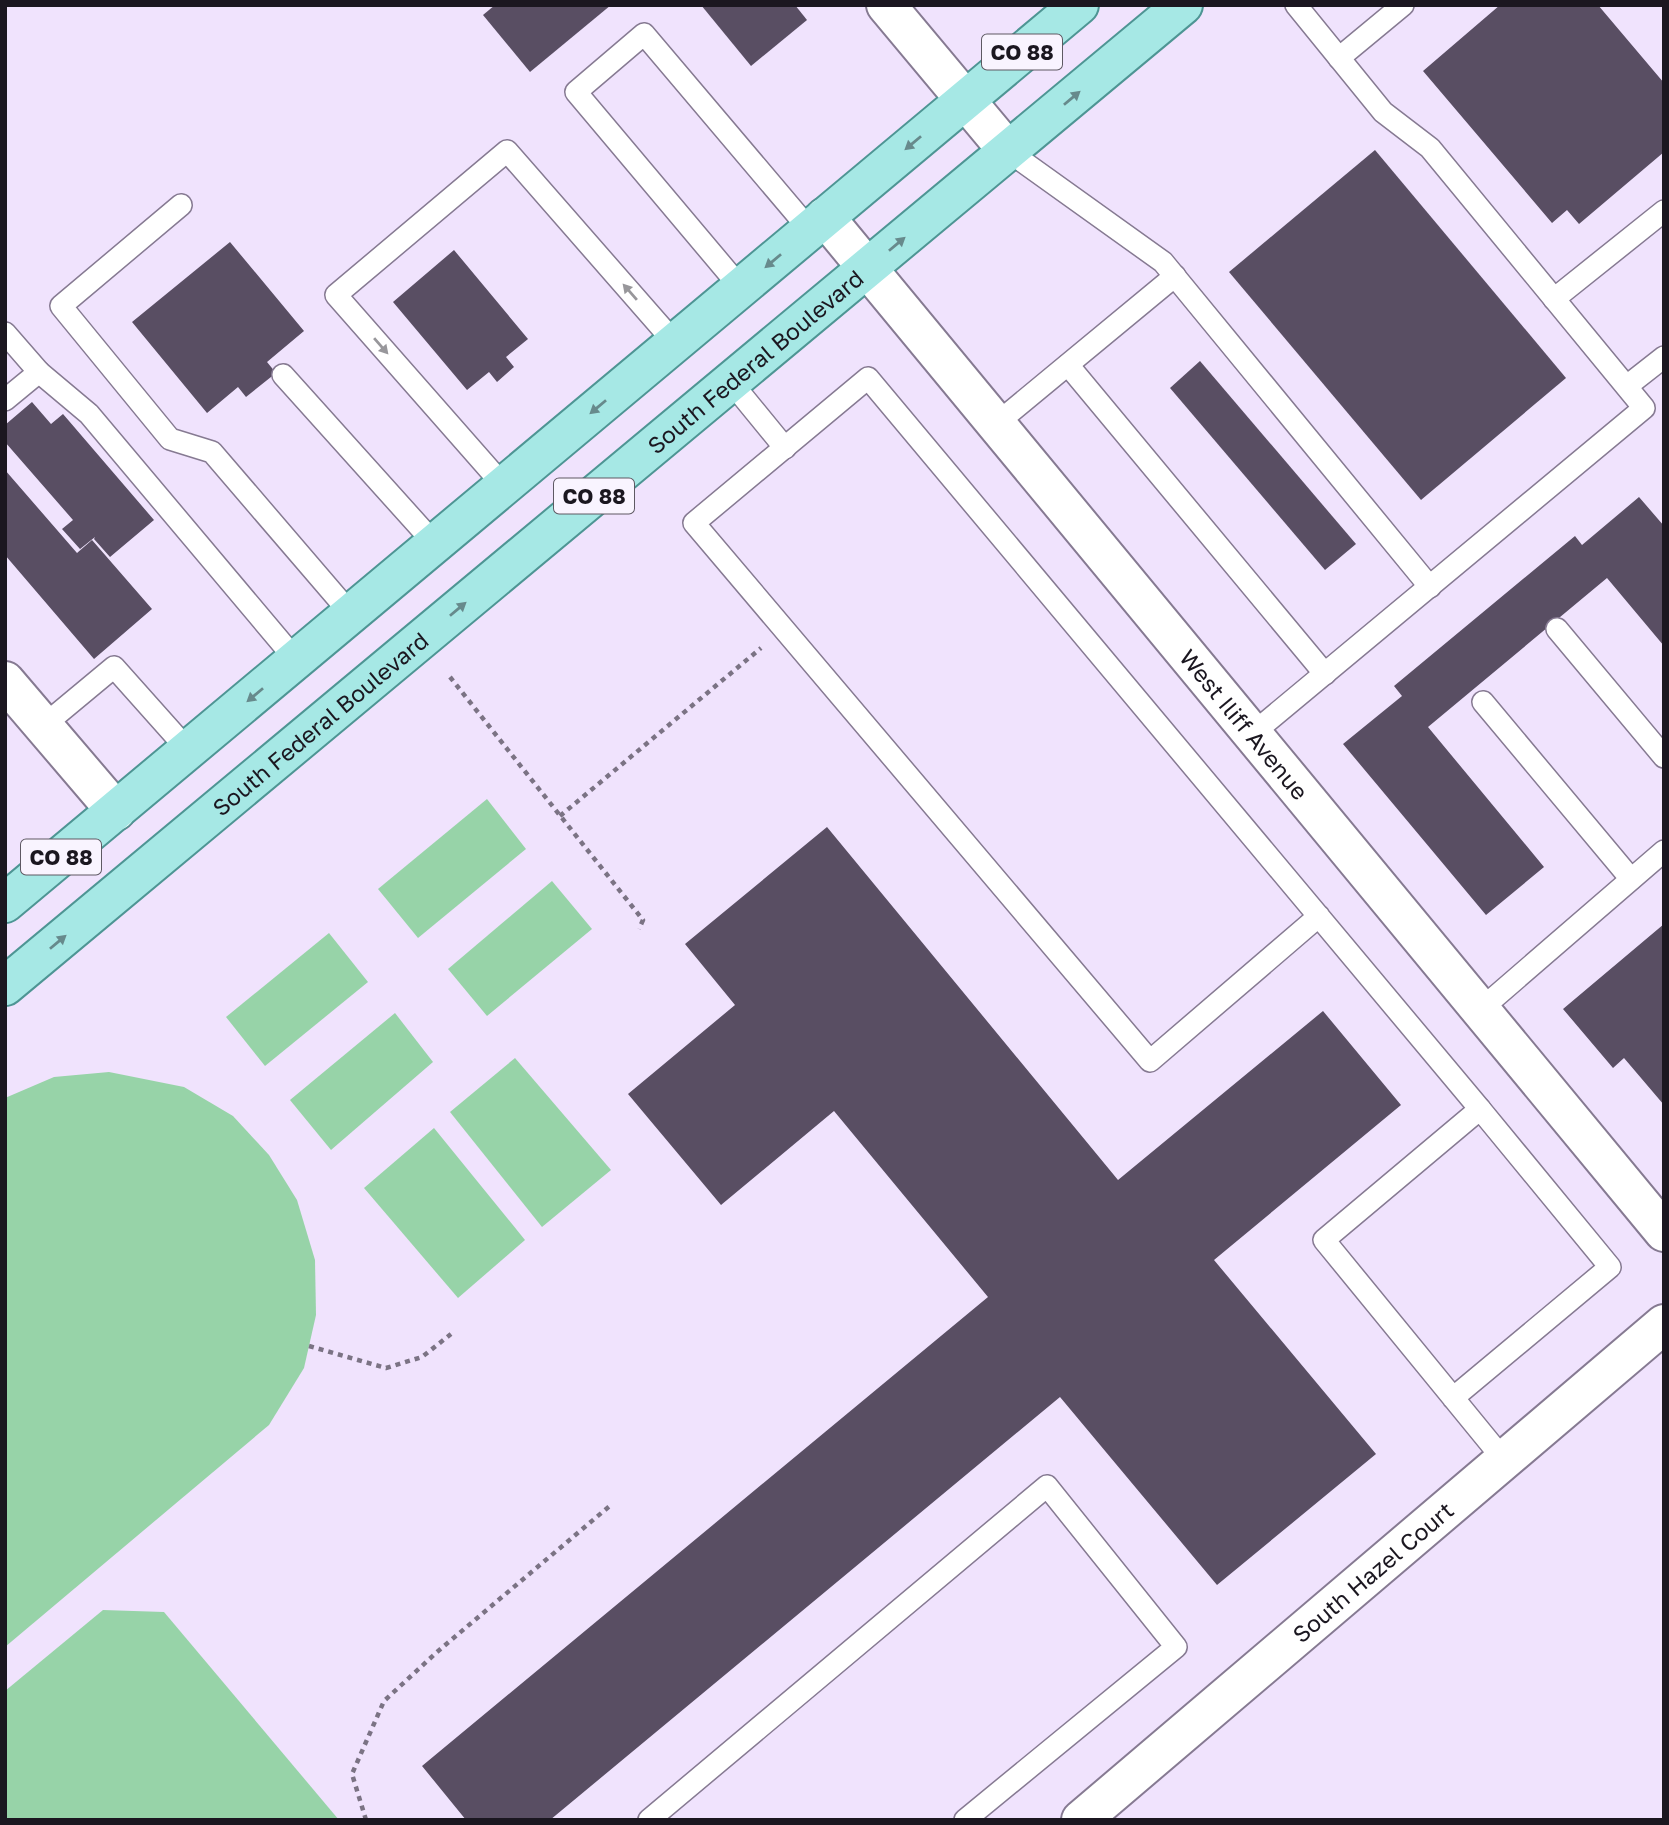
<svg xmlns="http://www.w3.org/2000/svg" width="1669" height="1825" font-family="'Golos Text',sans-serif">
	<rect width="100%" height="100%" fill="#f0e3fd"/>
	<g fill="#97d3a8">
		<path d="M487,799l39,50 -108,89 -40,-49z"/>
		<path d="M552,881l40,48 -105,87 -39,-47z"/>
		<path d="M329,933l39,49 -103,84 -39,-49z"/>
		<path d="M395,1013l38,49 -102,88 -41,-50z"/>
		<path d="M515,1058l96,112 -69,57 -92,-115z"/>
		<path d="M109,1072l75,15 49,29 36,39 28,45 18,60 1,55 -12,53 -35,57 -264,222v-549l49,-21z"/>
		<path d="M434,1128l91,112 -67,58 -94,-110z"/>
		<path d="M103,1610l61,2 175,208h-334v-129z"/>
	</g>
	<g fill="#594e63">
		<path d="M495,5h116l-81,67 -47,-57z"/>
		<path d="M701,5h94l12,15 -56,46z"/>
		<path d="M1500,5h98l66,78v69l-85,72 -12,-14 -15,13 -129,-152z"/>
		<path d="M1375,150l191,228 -145,122 -192,-228z"/>
		<path d="M230,242l74,89 -37,31 9,11 -30,24 -8,-10 -31,26 -75,-91z"/>
		<path d="M454,250l74,89 -22,18 8,10 -17,15 -8,-10 -22,18 -74,-88z"/>
		<path d="M1200,361l156,183 -31,26 -155,-182z"/>
		<path d="M32,402l19,22 12,-10 91,106 -44,37 -16,-18 1,-2 -15,12 -18,-20 11,-9 -68,-78v-17z"/>
		<path d="M5,470l72,83 15,-13 60,69 -58,50 -89,-104z"/>
		<path d="M1639,497l25,29v120l-57,-68 -179,149 116,140 -58,48 -143,-171 59,-48 -8,-10 181,-150 7,9z"/>
		<path d="M827,827l291,353 205,-169 78,94 -187,155 162,194 -159,131 -157,-188 -510,423h-84l-44,-54 566,-469 -154,-186 -113,94 -93,-111 107,-89 -50,-61z"/>
		<path d="M1664,924v181l-40,-47 -11,10 -50,-59z"/>
	</g>
	<g fill="none" stroke-linecap="round" stroke-linejoin="round">
		<defs>
			<g id="service">
				<path d="M1339,58l64,-53"/>
				<path d="M1008,151l155,111 267,325"/>
				<path d="M181,205l-120,101 109,133 42,13 139,162"/>
				<path d="M741,288l-165,-196 68,-58 166,196"/>
				<path d="M1554,299l110,-88"/>
				<path d="M5,333l34,39"/>
				<path d="M1068,365l257,309"/>
				<path d="M283,375l152,169"/>
				<path d="M731,382l54,66"/>
				<path d="M1627,386l37,-29"/>
				<path d="M5,400l34,-28 50,42 207,246"/>
				<path d="M996,424l179,-148"/>
				<path d="M504,486l-168,-191 171,-144 168,192"/>
				<path d="M1557,629l107,128"/>
				<path d="M1483,702l148,177"/>
				<path d="M43,726l71,-59 74,83"/>
				<path d="M1252,734l392,-326 -214,-260 -47,-36 -87,-107"/>
				<path d="M1319,916l-169,145 -456,-538 174,-145 612,731"/>
				<path d="M1480,1010l184,-159"/>
				<path d="M1453,1398l157,-131 -130,-158 -156,131 180,220"/>
				<path d="M649,1820l398,-334 129,161 -211,173"/>
			</g>
			<g id="minor">
				<path d="M886,5l122,146"/>
				<path id="s1" d="M825,217l839,1015"/>
				<path d="M5,681l111,130"/>
				<path id="s2" d="M1081,1820l583,-496"/>
			</g>
			<g id="primary">
				<path d="M5,903l1074,-898"/>
				<path id="s3" d="M5,986l1178,-981"/>
			</g>
		</defs>
		<use href="#service" stroke="#867a92" stroke-width="24"/>
		<use href="#minor" stroke="#867a92" stroke-width="42"/>
		<use href="#primary" stroke="#4e9594" stroke-width="42"/>
		<g stroke="#7b7384" stroke-width="4.5" stroke-dasharray="5 5" stroke-linecap="butt">
			<path d="M450,677l193,243 -4,9"/>
			<path d="M560,816l201,-168"/>
			<path d="M309,1346l77,22 36,-11 29,-23"/>
			<path d="M366,1820l-14,-46 32,-73 53,-49 175,-148"/>
		</g>
		<use href="#service" stroke="#fff" stroke-width="21"/>
		<use href="#minor" stroke="#fff" stroke-width="38"/>
		<use href="#primary" stroke="#a6e8e5" stroke-width="38"/>
	</g>
	<defs><path id="oneway-solid" d="M-6-.8H1V-3.2L6.5 0L1 3.2V.8H-6Z" transform="scale(1.75)"/></defs>
	<g fill="#678a8c">
		<use href="#oneway-solid" transform="translate(1072 98) rotate(-40)"/>
		<use href="#oneway-solid" transform="translate(913 143) rotate(140)"/>
		<use href="#oneway-solid" transform="translate(897 244) rotate(-40)"/>
		<use href="#oneway-solid" transform="translate(773 261) rotate(140)"/>
		<use href="#oneway-solid" transform="translate(598 407) rotate(140)"/>
		<use href="#oneway-solid" transform="translate(458 609) rotate(-40)"/>
		<use href="#oneway-solid" transform="translate(255 695) rotate(140)"/>
		<use href="#oneway-solid" transform="translate(58 942) rotate(-40)"/>
	</g>
	<g fill="#98979b">
		<use href="#oneway-solid" transform="translate(630 292) rotate(-131)"/>
		<use href="#oneway-solid" transform="translate(381 346) rotate(49)"/>
	</g>
	<g text-anchor="middle" dominant-baseline="central" stroke-width="7" stroke-linejoin="round" paint-order="stroke">
		<g fill="#f9f4ff" stroke="#5e5963" stroke-width="2">
			<rect x="982" y="34.5" width="80" height="35" rx="5"/>
			<rect x="554" y="478.5" width="80" height="35" rx="5"/>
			<rect x="21" y="839.5" width="80" height="35" rx="5"/>
		</g>
		<g font-size="21" font-weight="bold" fill="#1b1720">
			<text x="1022" y="52">CO 88</text>
			<text x="594" y="496">CO 88</text>
			<text x="61" y="857">CO 88</text>
		</g>
		<g font-size="23" fill="#1b1720" stroke="#f9f4ff">
			<text stroke="none"><textPath href="#s3" startOffset="976">South Federal Boulevard</textPath></text>
			<text stroke="none"><textPath href="#s3" startOffset="410">South Federal Boulevard</textPath></text>
			<text stroke="none"><textPath href="#s1" startOffset="658">West Iliff Avenue</textPath></text>
			<text stroke="none"><textPath href="#s2" startOffset="383">South Hazel Court</textPath></text>
		</g>
	</g>
	<rect width="1669" height="1825" fill="none" stroke="#1b1720" stroke-width="14"/>
</svg>
